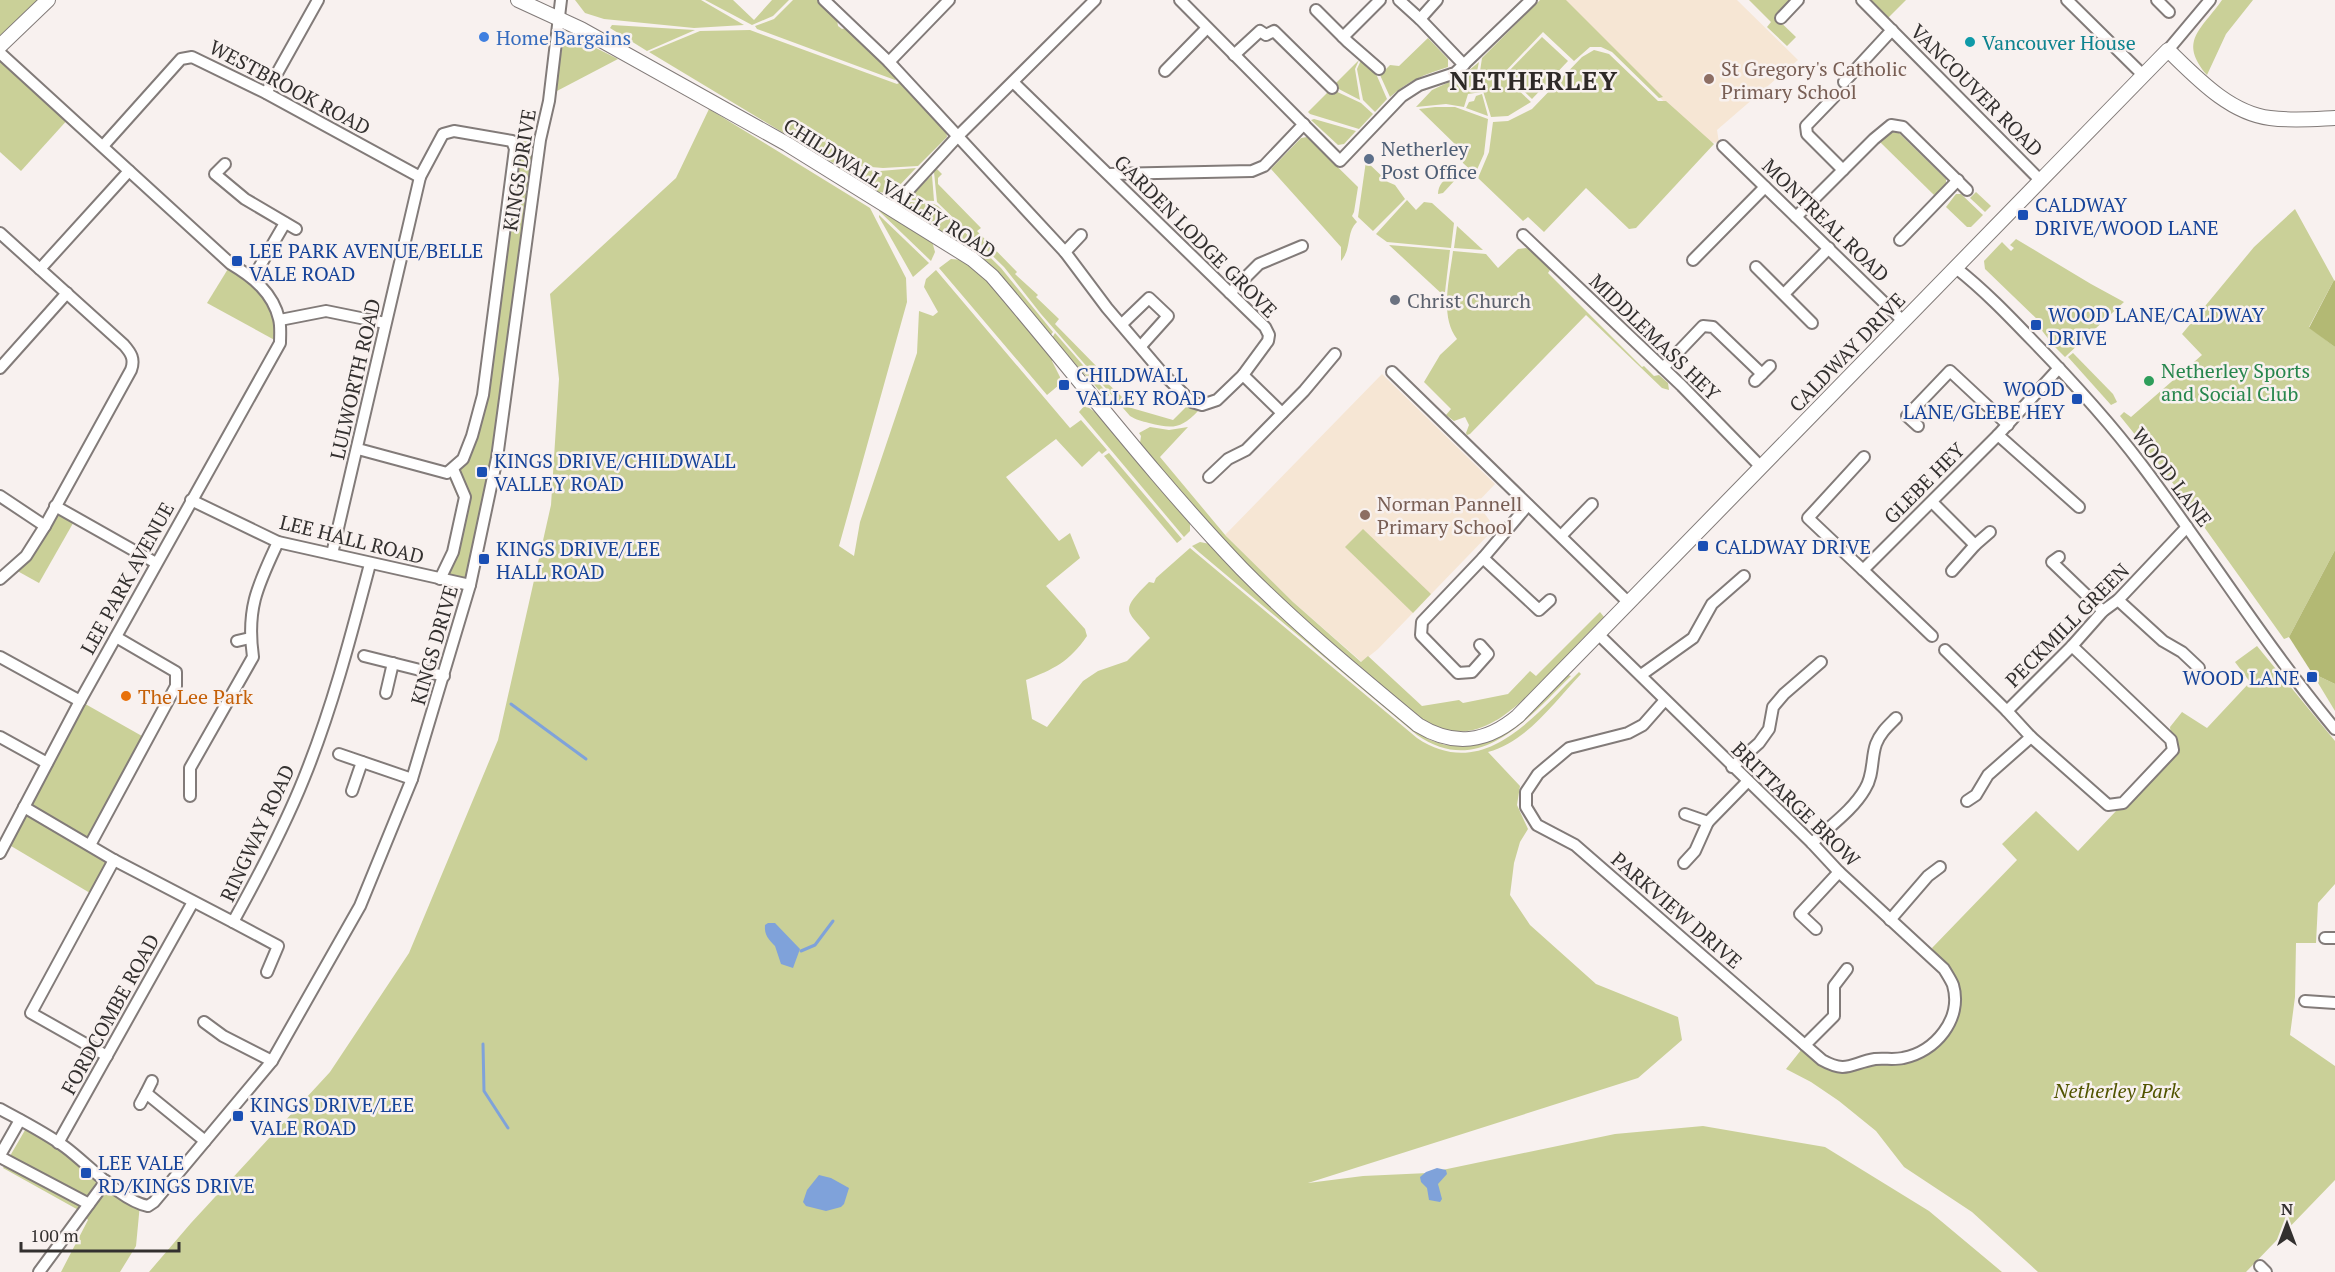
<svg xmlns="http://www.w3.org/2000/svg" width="2335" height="1272" font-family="'PT Serif',serif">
	<rect width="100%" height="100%" fill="#f8f1ef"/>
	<g fill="#f6e6d4">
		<path d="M1564,0h173l61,60 -81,70 2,13 -11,-1 -30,-26z"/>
		<path d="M1382,374l113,110 -18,19 18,25 -117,121 -16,13 -69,-60 -68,-67z"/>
	</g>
	<g fill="#cad098">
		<path d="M0,0h38l-38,39z"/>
		<path d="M575,0h126l43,25 -50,3 -90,-9 -19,-6z"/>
		<path d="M705,0h28l21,20 18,-20h17l-16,16 -21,9z"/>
		<path d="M793,0h24l20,20 1,6 4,3 4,-1 51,50 -2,2 -138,-51 -2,-3 19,-7z"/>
		<path d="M1540,0h26l97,97 -4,1 -47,-46 -11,-5h-11l-16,14 -31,-29 -41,43 29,27 -23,14 -17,1 -12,-39 3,-20z"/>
		<path d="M1749,0h42l-16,17 21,20 -9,9 -20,-19 4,-5z"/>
		<path d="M1869,0h37l-18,18z"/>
		<path d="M2222,0h31l-27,34 -19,41c-29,-34 -6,-45 15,-75z"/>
		<path d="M612,25l83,5 -48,21 -37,-23z"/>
		<path d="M750,30l147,54 4,-2 45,48 1,7 -29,29 -35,2 -48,-4 -186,-112 51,-21z"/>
		<path d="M1542,37l26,24 -36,38 -26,-25z"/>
		<path d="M1428,38l20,21v8c-23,7 -40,14 -58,30l-10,-22 10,-10 9,1z"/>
		<path d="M568,40l16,2 34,17 -63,33 7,-44z"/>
		<path d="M1594,50l15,4 49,47h8l48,43 -78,84 -7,1 -43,-41 -42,44 -16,-15 -5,4 -45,-43 11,-26 4,-30 15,-1 24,-12 50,-52z"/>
		<path d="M0,57l70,60 -49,54 -21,-19z"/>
		<path d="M1359,60l-4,9 5,31 -27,-14z"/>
		<path d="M1361,60l16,16 10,23 -12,13 -12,-12 -6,-31z"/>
		<path d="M1479,62l-3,14 6,16 -14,2 -4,13 -18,-3 -30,3 16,-17 30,-14z"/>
		<path d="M1331,89l30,14 12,11 -14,15 -49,-15 -2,-2z"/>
		<path d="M1482,94l6,22 -22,-8 3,-6 5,-1 2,-5z"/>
		<path d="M1435,107h20l33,12 -4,35 -9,20 -12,-11 -3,-14 -41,-40z"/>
		<path d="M709,109l161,99 36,70 1,24 -68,244 15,10 6,-34 57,-169 2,-42 14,5 5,-4 -14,-25 2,-8 10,-9 134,158 11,-8 26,30 -5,4 -3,-3 -17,16 -26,-28 -50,38 53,64 11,-8 10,25 -34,28 39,43 2,7c-18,26 -33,33 -61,44l6,39 15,8 36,-46 15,-10 29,-10 23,-23c-23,-29 -32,-25 -1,-56l5,1 2,-5 34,-30 227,190c67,45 118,-23 162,-66l2,2c-27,28 -53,67 -93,78l32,34 -3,19 11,24 -8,13 -6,21 -4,32 20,30 66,59 82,33 4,23 -44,38 -330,105 55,-7 65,-3 187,-39 88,-8 122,21 104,64 73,61h-1853l42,-49 139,-151 79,-119 89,-213 53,-235 8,-126 -9,-85 126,-116z"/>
		<path d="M1314,119l42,12 -12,13 -6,1 -27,-25z"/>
		<path d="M1896,132l3,1 47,46v4l-10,11 -2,1 -53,-52 -1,-2 9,-8z"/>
		<path d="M1307,137l51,50 -4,25 -2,4 5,6c-11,10 -5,27 -16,39v-14l-70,-78 30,-31z"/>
		<path d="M540,140l-49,345 -21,100 -30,-6 23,-70 -16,-36 25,-37 40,-295z"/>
		<path d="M1366,161l22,21 7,3 10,14 -32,32 -15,-14z"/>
		<path d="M838,167l42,4 36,-3 -19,20 -8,5 -12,-1z"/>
		<path d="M937,169l5,5 -4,4v6l43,44 -4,3 40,41 -2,2 23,21 -2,2 23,22 -4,5 47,48 -3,3 23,22 -2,3 8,7 45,13 15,-15 10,6c-17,18 -26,18 -49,12 -7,-2 -13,-3 -19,-7l-89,-102 -37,-47 -67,-65 -3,-30z"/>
		<path d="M932,175l2,26 -24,-1 4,-7z"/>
		<path d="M1453,177l4,1 -14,15 -5,1c0,-9 6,-16 15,-17z"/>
		<path d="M1976,192l15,14 -6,6 -15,-14z"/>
		<path d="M1956,194h5l22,21 -12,12h-4l-21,-20z"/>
		<path d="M1407,200l9,10 8,-8 8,1 22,20 -3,25 -64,-6 -11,-8z"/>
		<path d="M909,202l25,2 4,2 63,62 52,64 -3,4 -63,-74 -74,-47 -4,-4z"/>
		<path d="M881,207l51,34 3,11 -4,9 -52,-50z"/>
		<path d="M2295,209l39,71 -25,47 26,20v203l-46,87 -5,2 -122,-171 -42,-52 4,-4 7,5 71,-62 -20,-21 72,-87z"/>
		<path d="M879,215l50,48 -16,14 -34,-60z"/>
		<path d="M1457,226l26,24 -29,-2z"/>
		<path d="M2016,239l75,45 33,18 -59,55 -12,-12 -16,-21 2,-3 -54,-52 -1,-8 18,-19 9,9 3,-3 -4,-3z"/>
		<path d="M1389,245l61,5 -5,42 -3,2z"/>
		<path d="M1526,248l9,3 17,16 -4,6 94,94 2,-1 10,10 5,-1 9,8 1,7 -7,-2 -76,-73 -116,119 -3,1 -1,-2 3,-8 -4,-8 -11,4 -8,-6 5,-6 -27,-27 16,-27 17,-16c-18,-23 -7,-62 -4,-88l33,3 12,14 20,-19z"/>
		<path d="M951,259l13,1 23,20 66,79 -1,2 8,16 -1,8 -12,10 -108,-127z"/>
		<path d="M231,264c37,27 43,34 49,79l-73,-40z"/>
		<path d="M1055,333l54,62 -3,3 -54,-60z"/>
		<path d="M2073,353l40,41 4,8 -6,3 -43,-48z"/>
		<path d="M1085,405l14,10 91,105v11l-6,6 -105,-125z"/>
		<path d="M1150,427l19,3 19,-3 -28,30 66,79 67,66 68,60 7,-6 54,50 37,-6 4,3 45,-9 22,-23 6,5 64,-64 4,5c-19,19 -37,38 -55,57 -36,37 -77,81 -130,43 -53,-44 -108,-87 -157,-136 -43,-43 -83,-91 -122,-138l1,-7 -2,-3z"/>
		<path d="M1109,453l73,86 -5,4 -73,-87z"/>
		<path d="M55,506l21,12 -37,65 -27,-15z"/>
		<path d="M1363,529l68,65 -18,19 -68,-66z"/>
		<path d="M1200,542l10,2 76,77 133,112 11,7 15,5 23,1 18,-4 79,-68 6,2c-43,42 -91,103 -154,59l-217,-182 -8,-7z"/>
		<path d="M2257,646l78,95v143l-17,19 -2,40h-20l-1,54 -5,38 45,31v114l-89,92h-208l-66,-60 -68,-45 -28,-36 -37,-30 -28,-19 -25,-13 19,-24 30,22 68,-9 33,-15 19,-38 -11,-36 -12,-21 85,-88 -15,-16 34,-33 42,40 95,-100 -3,-24 12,-15 25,16 43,-46 -15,-20z"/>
		<path d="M2312,673l23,11v27z"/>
		<path d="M80,701l69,39 -59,105 24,15 -19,36 -89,-53z"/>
		<path d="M28,1125l112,79 -4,42 -16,26h-59l27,-52 -6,-8 -79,-44z"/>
	</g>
	<g fill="#b3b974">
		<path d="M2334,280l1,1v66l-26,-19z"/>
		<path d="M2335,550v134l-23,-11 -23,-36z"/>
	</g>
	<g fill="#7fa2da">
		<path d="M768,923h7l25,26 -7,19 -12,-4 -6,-18c-6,-6 -11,-11 -10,-21z"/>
		<path d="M1437,1168l9,2 1,4 -9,10 4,15 -2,3 -11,-2 -2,-12 -6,-6 -1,-5 6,-5z"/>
		<path d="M819,1175l12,3 18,10 -5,16 -3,3 -15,4 -20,-5 -3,-4 4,-12z"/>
	</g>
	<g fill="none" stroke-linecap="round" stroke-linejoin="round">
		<g stroke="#7fa2da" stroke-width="3">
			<path d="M511,704l75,55"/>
			<path d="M801,951l14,-6 18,-24"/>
			<path d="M483,1044l1,47 24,37"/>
		</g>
		<defs>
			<g id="minor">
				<path d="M824,0l65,62 176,190 42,56 57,67 28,27 10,3 15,-5 26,-25 25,-34 1,-6 -4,-8 -251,-244"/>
				<path d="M1180,0l160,161 62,-65 17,-11 36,-12 76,-73"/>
				<path d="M1399,0l21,19 44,46"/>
				<path d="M1862,0l178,180"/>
				<path d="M2067,0l76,75"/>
				<path d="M2157,0l12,12"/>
				<path d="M1316,10l32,32 31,27"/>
				<path d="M1781,18l17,-18"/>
				<path d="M1420,19l17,-19"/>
				<path d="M1343,37l37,-37"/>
				<path d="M2168,50l42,-50"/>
				<path d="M0,53l231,211c22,13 42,29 48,55 2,7 1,17 1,24l-200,358 -80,152"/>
				<path d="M1234,55l26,-24 6,4 8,-4 58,57"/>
				<path d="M889,62l60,-62"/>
				<path d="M1165,71l42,-43"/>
				<path d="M1844,82l48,-52"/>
				<path d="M266,93l52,-93"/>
				<path d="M1834,97l-28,29 1,8 36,36"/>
				<path d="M103,146l78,-87 11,-2 74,36 154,84"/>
				<path d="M1723,146l180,175"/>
				<path d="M225,164l-10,10 30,25 51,30"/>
				<path d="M1110,174l142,-3 12,-5 40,-42"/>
				<path d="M892,208l65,-71 138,-137"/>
				<path d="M1796,217l78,-78 17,-14 12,2 64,63"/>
				<path d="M0,233l124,112c7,8 11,14 7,25l-86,156 -19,30 -26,23"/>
				<path d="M1523,235l159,151 79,81"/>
				<path d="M1900,240l58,-60"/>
				<path d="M1065,252l16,-17"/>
				<path d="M1693,260l72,-73"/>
				<path d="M1756,267l56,56"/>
				<path d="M1956,268c28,22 52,47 76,72 38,39 76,80 109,124 66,87 124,181 194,265"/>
				<path d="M40,269l89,-98"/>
				<path d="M253,278l32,-55"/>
				<path d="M1230,293l29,-29 43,-18"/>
				<path d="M1784,294l45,-46"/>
				<path d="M280,320l46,-9 59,12"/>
				<path d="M1122,324l27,-26 19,18 -27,30"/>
				<path d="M0,368l67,-75"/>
				<path d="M1663,368l40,-42 10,1 49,47"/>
				<path d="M1392,372l237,231"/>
				<path d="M1243,375l39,38"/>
				<path d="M1755,381l15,-15"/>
				<path d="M1918,426l-11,-10 43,-45 58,54"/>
				<path d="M1998,435l81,72"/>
				<path d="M1864,457l-56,61 55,52 135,-135 61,-67"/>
				<path d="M1209,477l19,-18 18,-9 58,-59 31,-37"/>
				<path d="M0,496l45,30"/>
				<path d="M191,500l87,42 192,43"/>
				<path d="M1932,502l43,43"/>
				<path d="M55,506l101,57"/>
				<path d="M1561,536l31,-32"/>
				<path d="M332,554l88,-377 23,-43 11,-3 58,10 3,8 -32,246 -11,41 -9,23 -16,14 -89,-24"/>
				<path d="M2059,557l-7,5 51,49"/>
				<path d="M1483,558l56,52 11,-10"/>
				<path d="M1863,570l69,66"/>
				<path d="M1952,571l23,-26 15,-13"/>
				<path d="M440,579l13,-27 12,-55 -12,-28"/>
				<path d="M2118,600l45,41 19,11 17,16"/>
				<path d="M1598,634l214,209 27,29 105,97c3,5 7,11 9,16 10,34 -18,67 -50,73 -9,2 -18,0 -28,1 -24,4 -28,15 -53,1l-247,-215 -38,-20 -11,-18v-15l12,-18 31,-26 59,-15 15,-8 22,-25"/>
				<path d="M237,641l13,-3"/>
				<path d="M1480,645l8,9 -16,18 -14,1 -37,-38 1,-13 61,-64 45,-53"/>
				<path d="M1945,650l62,61 65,-65 31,-35 15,-11 69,-73"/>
				<path d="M364,656l80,20"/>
				<path d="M0,657l80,44"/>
				<path d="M1641,675l52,-37 19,-34 32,-28"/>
				<path d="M386,693l7,-30"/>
				<path d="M2007,711l24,26 77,68 15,-2 50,-53 -2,-10 -99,-94"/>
				<path d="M0,737l47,26"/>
				<path d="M339,754l73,25"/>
				<path d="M1732,767l27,-24 10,-14 4,-22 11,-13 37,-32"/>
				<path d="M352,791l10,-29"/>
				<path d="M190,796v-28l63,-111c-7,-49 5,-72 25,-115"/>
				<path d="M1967,801l9,-6 12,-20 43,-38"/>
				<path d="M24,807l90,53 119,62c26,-47 51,-94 71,-144 28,-69 47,-142 66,-214"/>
				<path d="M1708,822l40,-41"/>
				<path d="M1812,843c18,-17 41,-33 53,-54 9,-14 6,-31 11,-45 4,-11 12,-18 20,-26"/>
				<path d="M90,845l86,-159v-14l-60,-35"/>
				<path d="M1684,863l11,-12 13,-29 -23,-8"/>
				<path d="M1890,920l38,-44 12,-9"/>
				<path d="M233,922l45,24 -11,26"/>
				<path d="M1816,929l-16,-15 39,-42"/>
				<path d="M2325,938h10"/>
				<path d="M2305,1001l30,2"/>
				<path d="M204,1022l19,14 49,25"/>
				<path d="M1805,1045l29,-29v-30l13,-17"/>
				<path d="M107,1056l-76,-43 83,-153"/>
				<path d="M146,1093l6,-12"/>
				<path d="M140,1104l6,-11 59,48"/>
				<path d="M0,1109c22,12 44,23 65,38 22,16 56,54 83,59l6,-4 118,-141 88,-155 52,-127 58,-194 27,-127 43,-318 9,-39 12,-101"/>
				<path d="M58,1143l135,-241"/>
				<path d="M0,1155l20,-35"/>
				<path d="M0,1157l89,47"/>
				<path d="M2260,1266l6,6"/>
				<path d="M39,1272l67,-91"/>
			</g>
			<g id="major">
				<path d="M518,0l63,29 206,115 185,115 20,17c83,97 161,200 250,293 55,56 116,106 176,156 36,22 68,18 100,-9l650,-666c28,27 61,63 102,68 22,3 44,1 65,0"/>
				<path d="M0,46l48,-46"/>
			</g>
		</defs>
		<use href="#minor" stroke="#827b79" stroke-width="14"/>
		<use href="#major" stroke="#827b79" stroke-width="16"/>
		<use href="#minor" stroke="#fff" stroke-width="10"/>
		<use href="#major" stroke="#fff" stroke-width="14"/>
	</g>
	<circle fill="#3f7fe0" stroke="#f8f1ef" stroke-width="2" cx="484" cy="37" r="6"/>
	<circle fill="#0f9aa8" stroke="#f8f1ef" stroke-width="2" cx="1970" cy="42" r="6"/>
	<g fill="#8d6e63" stroke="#f8f1ef" stroke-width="2">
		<circle cx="1709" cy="79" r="6"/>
		<circle cx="1365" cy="515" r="6"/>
	</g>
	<circle fill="#5c6f8a" stroke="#f8f1ef" stroke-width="2" cx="1369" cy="159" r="6"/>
	<g fill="#1a4fb4" stroke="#f8f1ef" stroke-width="2">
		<rect x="2017" y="209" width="12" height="12" rx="3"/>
		<rect x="231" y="255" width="12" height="12" rx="3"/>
		<rect x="2030" y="319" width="12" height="12" rx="3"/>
		<rect x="1058" y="379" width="12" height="12" rx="3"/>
		<rect x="2071" y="393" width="12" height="12" rx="3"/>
		<rect x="476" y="466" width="12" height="12" rx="3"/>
		<rect x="1697" y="540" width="12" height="12" rx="3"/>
		<rect x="478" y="553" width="12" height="12" rx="3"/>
		<rect x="2306" y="671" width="12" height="12" rx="3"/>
		<rect x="232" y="1110" width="12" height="12" rx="3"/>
		<rect x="80" y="1167" width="12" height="12" rx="3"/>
	</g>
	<circle fill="#6b7280" stroke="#f8f1ef" stroke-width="2" cx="1395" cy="300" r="6"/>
	<circle fill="#2e9e5b" stroke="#f8f1ef" stroke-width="2" cx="2149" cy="381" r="6"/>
	<circle fill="#e8710a" stroke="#f8f1ef" stroke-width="2" cx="126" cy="696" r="6"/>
	<g text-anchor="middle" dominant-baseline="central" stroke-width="5" stroke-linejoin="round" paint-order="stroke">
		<g font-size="20" fill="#366cbe" stroke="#f8f1ef" text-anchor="start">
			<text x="496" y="37">Home Bargains</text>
		</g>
		<g font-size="20" fill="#0d838f" stroke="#f8f1ef" text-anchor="start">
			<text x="1982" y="42">Vancouver House</text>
		</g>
		<g font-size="20" fill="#785e54" stroke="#f8f1ef" text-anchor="start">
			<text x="1721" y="68">St Gregory's Catholic<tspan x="1721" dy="23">Primary School</tspan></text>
			<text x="1377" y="503">Norman Pannell<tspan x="1377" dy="23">Primary School</tspan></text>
		</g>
		<g font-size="20" fill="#33302f" stroke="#f8f1ef">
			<text transform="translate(290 87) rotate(28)">WESTBROOK ROAD</text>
			<text transform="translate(1977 90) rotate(45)">VANCOUVER ROAD</text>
			<text transform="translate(519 170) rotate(-81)">KINGS DRIVE</text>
			<text transform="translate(890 188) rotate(32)">CHILDWALL VALLEY ROAD</text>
			<text transform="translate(1826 220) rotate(44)">MONTREAL ROAD</text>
			<text transform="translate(1196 236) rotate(45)">GARDEN LODGE GROVE</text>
			<text transform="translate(1655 337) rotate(44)">MIDDLEMASS HEY</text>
			<text transform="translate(1847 352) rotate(-46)">CALDWAY DRIVE</text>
			<text transform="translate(355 379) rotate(-77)">LULWORTH ROAD</text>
			<text transform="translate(2172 477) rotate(53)">WOOD LANE</text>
			<text transform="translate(1924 483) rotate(-45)">GLEBE HEY</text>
			<text transform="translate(352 539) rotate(14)">LEE HALL ROAD</text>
			<text transform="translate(127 578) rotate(-61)">LEE PARK AVENUE</text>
			<text transform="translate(2067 625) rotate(-45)">PECKMILL GREEN</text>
			<text transform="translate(434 645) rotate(-74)">KINGS DRIVE</text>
			<text transform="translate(1796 804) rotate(44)">BRITTARGE BROW</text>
			<text transform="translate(257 833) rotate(-65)">RINGWAY ROAD</text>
			<text transform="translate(1677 910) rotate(41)">PARKVIEW DRIVE</text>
			<text transform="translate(110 1014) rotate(-61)">FORDCOMBE ROAD</text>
		</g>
		<g font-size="20" fill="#4e5e75" stroke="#f8f1ef" text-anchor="start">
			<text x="1381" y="148">Netherley<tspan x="1381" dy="23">Post Office</tspan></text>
		</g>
		<g font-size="20" fill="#164399" stroke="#f8f1ef" text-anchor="start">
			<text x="2035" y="204">CALDWAY<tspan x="2035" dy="23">DRIVE/WOOD LANE</tspan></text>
			<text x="249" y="250">LEE PARK AVENUE/BELLE<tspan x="249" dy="23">VALE ROAD</tspan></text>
			<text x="2048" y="314">WOOD LANE/CALDWAY<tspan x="2048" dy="23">DRIVE</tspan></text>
			<text x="1076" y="374">CHILDWALL<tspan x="1076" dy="23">VALLEY ROAD</tspan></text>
			<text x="2065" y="388" text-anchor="end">WOOD<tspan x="2065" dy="23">LANE/GLEBE HEY</tspan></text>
			<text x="494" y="460">KINGS DRIVE/CHILDWALL<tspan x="494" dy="23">VALLEY ROAD</tspan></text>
			<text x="1715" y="546">CALDWAY DRIVE</text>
			<text x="496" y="548">KINGS DRIVE/LEE<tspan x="496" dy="23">HALL ROAD</tspan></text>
			<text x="2300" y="677" text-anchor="end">WOOD LANE</text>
			<text x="250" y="1104">KINGS DRIVE/LEE<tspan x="250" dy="23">VALE ROAD</tspan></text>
			<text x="98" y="1162">LEE VALE<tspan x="98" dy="23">RD/KINGS DRIVE</tspan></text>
		</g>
		<g font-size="20" fill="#5b616d" stroke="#f8f1ef" text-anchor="start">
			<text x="1407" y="300">Christ Church</text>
		</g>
		<g font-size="20" fill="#27864d" stroke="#f8f1ef" text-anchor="start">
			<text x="2161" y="370">Netherley Sports<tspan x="2161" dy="23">and Social Club</tspan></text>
		</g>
		<g font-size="20" fill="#c56008" stroke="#f8f1ef" text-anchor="start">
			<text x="138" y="696">The Lee Park</text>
		</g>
		<g font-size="20" font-style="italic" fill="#515400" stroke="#f8f1ef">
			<text x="2117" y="1090">Netherley Park</text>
		</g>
		<g font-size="26" font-weight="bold" letter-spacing="1.5" fill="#2e2927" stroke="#f8f1ef">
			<text x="1534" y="80">NETHERLEY</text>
		</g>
	</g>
	<g transform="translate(2287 1224)" stroke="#f8f1ef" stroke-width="4.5" paint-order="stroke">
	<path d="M0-4.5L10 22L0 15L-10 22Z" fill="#33302f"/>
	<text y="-9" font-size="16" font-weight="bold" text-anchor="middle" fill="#33302f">N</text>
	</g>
	<path d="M21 1242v9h158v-9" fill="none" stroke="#33302f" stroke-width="3"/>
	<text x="30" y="1242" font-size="18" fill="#33302f" stroke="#f8f1ef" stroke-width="4.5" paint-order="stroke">100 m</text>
</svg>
